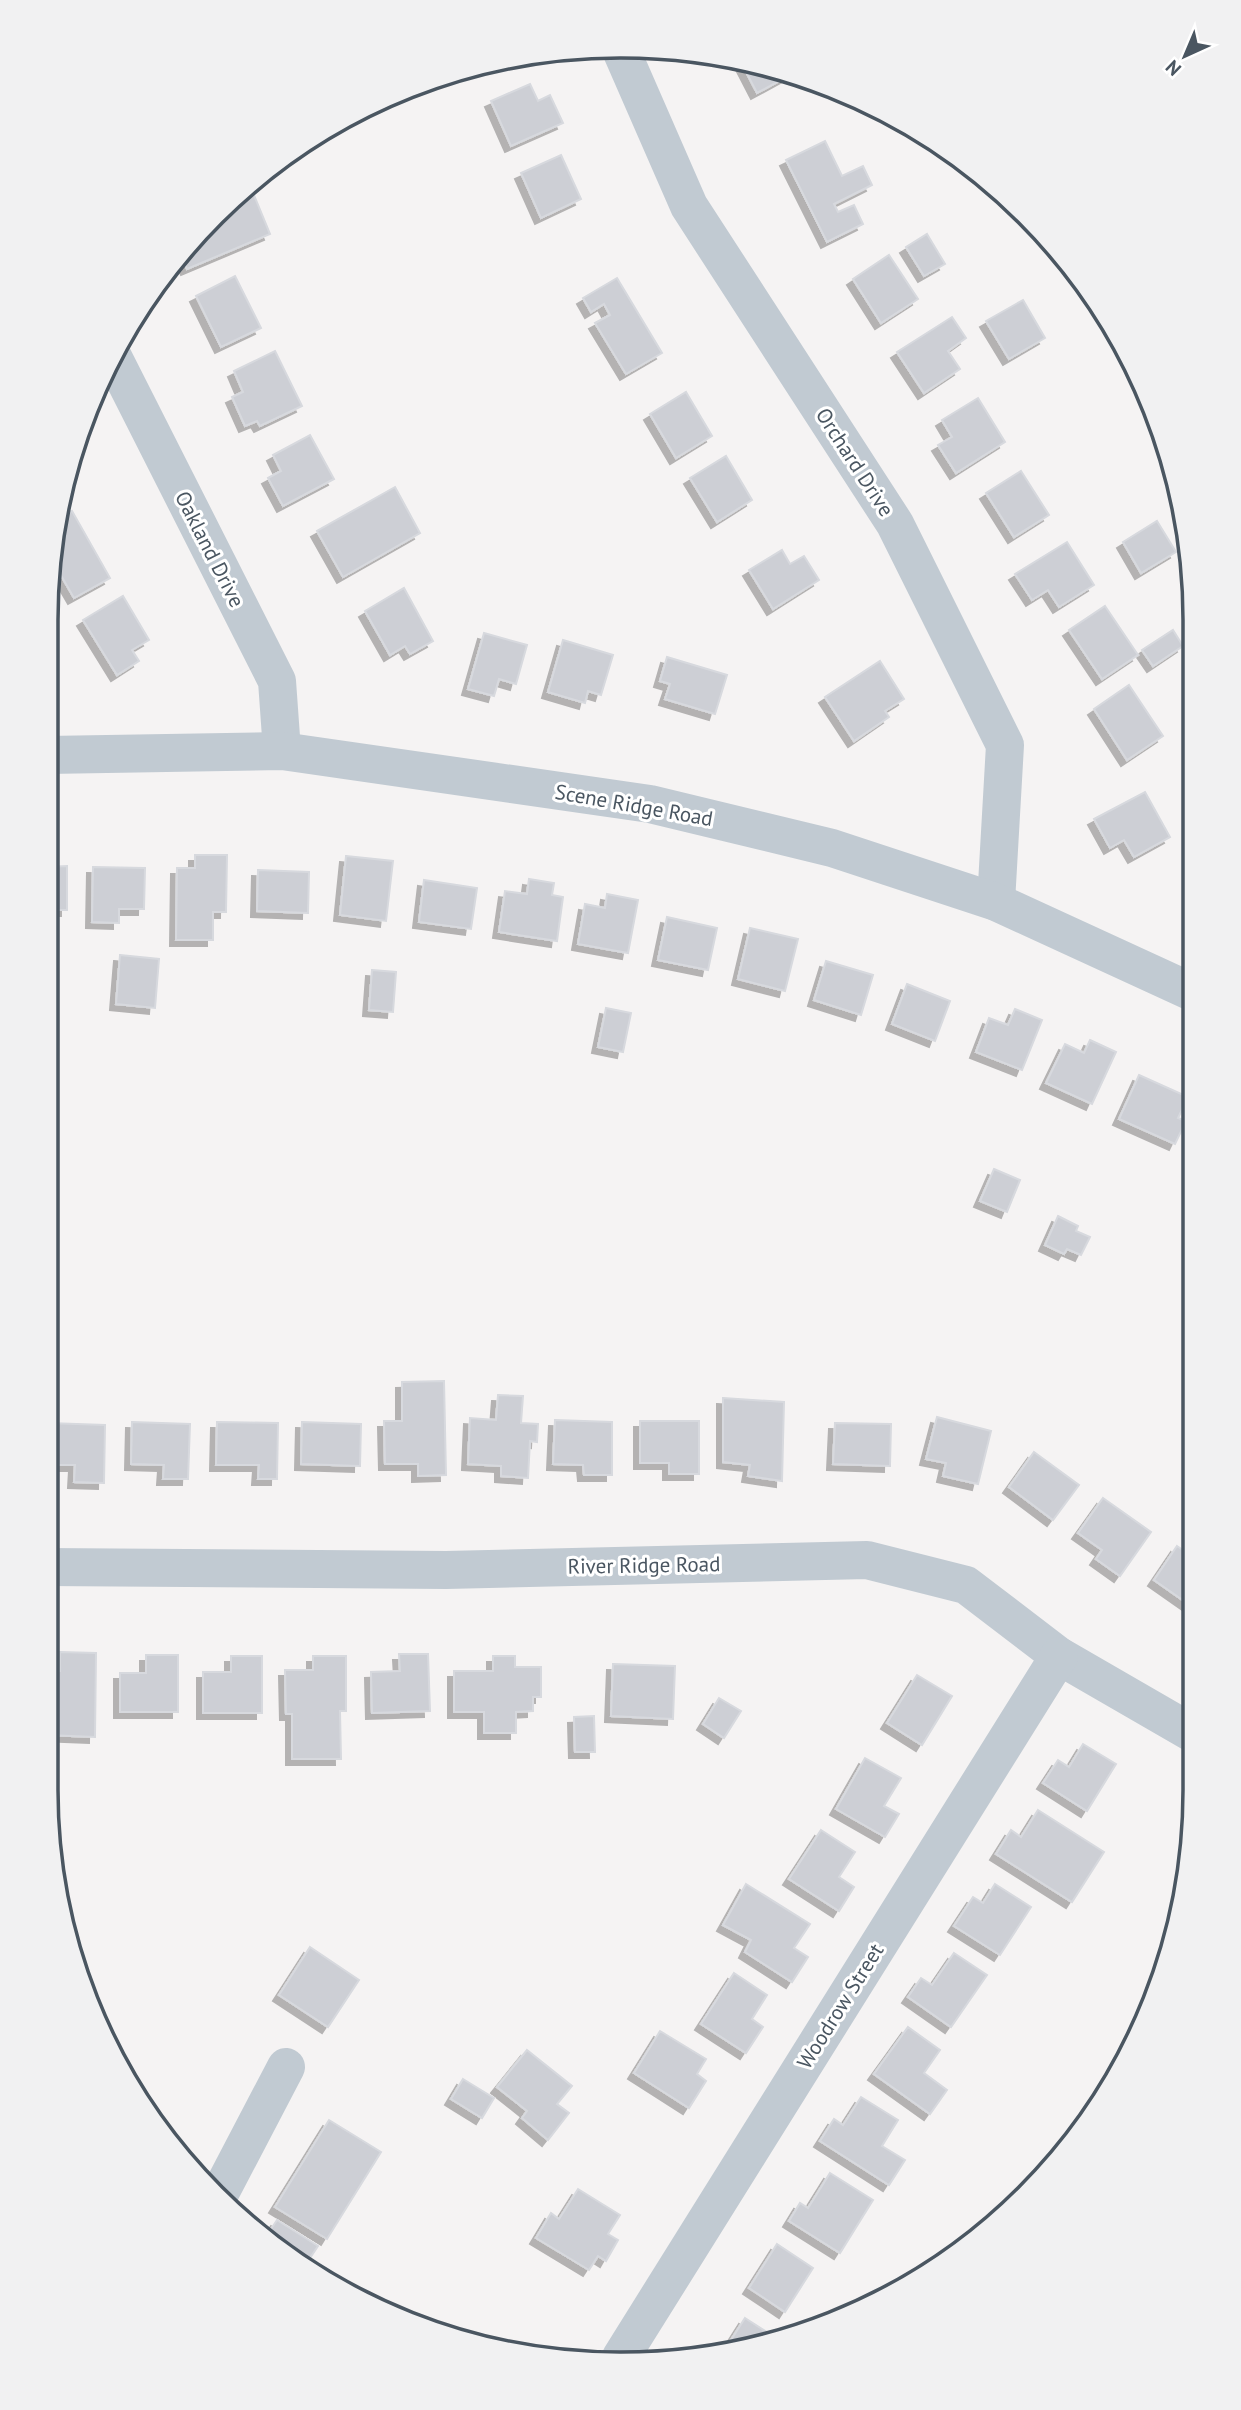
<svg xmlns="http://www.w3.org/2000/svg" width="1241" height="2410" font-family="'PT Sans',sans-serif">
	<defs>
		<filter id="shadow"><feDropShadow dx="-6" dy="6" stdDeviation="0" flood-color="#0004"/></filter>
	</defs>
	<rect width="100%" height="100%" fill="#f5f3f3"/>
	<g fill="#cdcfd5" stroke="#d7d9de" stroke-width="2" filter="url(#shadow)">
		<path d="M740,60l29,5 23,9 -35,19z"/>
		<path d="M530,84l8,17 12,-6 13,28 -52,23 -20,-45z"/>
		<path d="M825,141l17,35 21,-10 9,19 -38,19 4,8 16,-7 9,19 -36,18 -41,-82z"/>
		<path d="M561,155l20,44 -40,19 -20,-45z"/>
		<path d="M249,183l21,51 -83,35 -7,-16 33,-35 2,4 5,-3 -2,-6z"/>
		<path d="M927,234l18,30 -21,12 -18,-29z"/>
		<path d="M889,255l29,44 -37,24 -28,-44z"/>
		<path d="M235,276l26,52 -40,19 -25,-51z"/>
		<path d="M617,278l45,75 -36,21 -31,-51 15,-8 -6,-11 -13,8 -8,-14z"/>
		<path d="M1023,300l22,38 -36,21 -23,-38z"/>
		<path d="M952,317l14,21 -18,13 12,18 -36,24 -27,-41z"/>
		<path d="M275,351l27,55 -42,20 -3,-5 -12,5 -13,-29 11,-5 -9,-21z"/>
		<path d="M686,392l26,44 -36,22 -26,-44z"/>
		<path d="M978,398l27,44 -49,31 -18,-28 14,-8 -10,-17z"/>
		<path d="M310,435l24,44 -51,27 -15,-28 13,-7 -8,-16z"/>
		<path d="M726,456l26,44 -35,22 -27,-44z"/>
		<path d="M1021,471l28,44 -35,22 -28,-44z"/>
		<path d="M395,487l25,46 -77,44 -26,-46z"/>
		<path d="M72,511l38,67 -36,20 -23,-40 6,-38z"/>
		<path d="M1157,521l19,31 -35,21 -18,-31z"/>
		<path d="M1067,542l27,43 -35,22 -11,-17 -16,10 -17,-26z"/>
		<path d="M782,550l8,14 14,-8 15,24 -46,29 -24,-39z"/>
		<path d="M404,588l29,53 -23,13 -5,-8 -15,9 -25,-44z"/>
		<path d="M123,596l26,44 -17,10 7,11 -22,14 -34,-55z"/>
		<path d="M1105,606l33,49 -36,24 -33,-49z"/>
		<path d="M1173,630l10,16 -30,20 -11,-16z"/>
		<path d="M484,633l43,12 -11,39 -17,-5 -5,17 -26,-7z"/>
		<path d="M563,640l50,15 -12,40 -13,-4 -3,12 -37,-11z"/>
		<path d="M667,657l60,18 -12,39 -50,-15 5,-15 -10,-3z"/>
		<path d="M880,661l24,38 -19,12 4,6 -35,24 -29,-44z"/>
		<path d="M1129,685l34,51 -36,24 -33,-51z"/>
		<path d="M1145,792l25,45 -36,20 -10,-17 -14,8 -16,-29z"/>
		<path d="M195,855h32l-1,57h-13v28h-37l1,-72h18z"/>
		<path d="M346,856l47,5 -7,60 -46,-6z"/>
		<path d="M67,866v44h-21v-43z"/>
		<path d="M93,867l52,1 -1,41h-25v14l-27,-1z"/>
		<path d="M258,870l51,2 -1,41 -51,-2z"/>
		<path d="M529,879l25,4 -2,12 11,2 -6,44 -58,-9 6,-41 22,3z"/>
		<path d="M424,880l53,8 -6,41 -52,-7z"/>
		<path d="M607,894l31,6 -10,53 -50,-9 7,-40 20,4z"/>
		<path d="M667,917l50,11 -9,42 -50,-10z"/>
		<path d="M750,928l48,11 -13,52 -47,-12z"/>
		<path d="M120,955l39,4 -4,49 -39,-4z"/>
		<path d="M826,961l47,14 -12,40 -47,-15z"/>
		<path d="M372,970l24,2 -3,40 -24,-2z"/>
		<path d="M907,984l43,17 -15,40 -43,-17z"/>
		<path d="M606,1008l25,5 -8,39 -25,-5z"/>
		<path d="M1015,1009l27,11 -20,50 -46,-18 13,-34 19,7z"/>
		<path d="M1090,1040l26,12 -24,52 -46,-21 19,-39 19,9z"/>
		<path d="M1139,1075l49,22 -10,21 8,3 -11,23 -56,-25z"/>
		<path d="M994,1169l26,11 -13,32 -27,-11z"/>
		<path d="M1058,1216l20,10 -2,5 14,6 -9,18 -14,-6 -3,5 -19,-9z"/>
		<path d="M444,1381l2,94 -28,1v-12h-33l-1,-43h18v-39z"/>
		<path d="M498,1395l25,1 -2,27 17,1 -1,18 -7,-1 -2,37 -27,-2v-10l-33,-2 2,-46 26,2z"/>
		<path d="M723,1398l61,4 -2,79 -34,-5 2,-11 -27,-3z"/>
		<path d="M937,1417l54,14 -13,53 -35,-8 3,-13 -20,-4z"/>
		<path d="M555,1420l57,2v53h-28l-1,-10 -30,-1z"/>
		<path d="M640,1421h59v53h-30v-11h-29z"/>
		<path d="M132,1422l58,2 -2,55h-25l1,-14 -33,-1z"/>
		<path d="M217,1422l61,1 -1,56h-19l1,-14h-43z"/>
		<path d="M302,1422l59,2 -1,42 -59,-2z"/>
		<path d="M48,1423l57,2 -1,58 -30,-1 1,-17h-28z"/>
		<path d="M835,1423l56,1 -1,42 -57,-2z"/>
		<path d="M1034,1452l45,33 -26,35 -44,-33z"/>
		<path d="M1103,1498l48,34 -31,44 -24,-17 6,-9 -24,-17z"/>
		<path d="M1177,1546l16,11 1,51 -40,-28z"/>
		<path d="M60,1652l36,1 -1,84 -49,-2v-64h14z"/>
		<path d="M399,1654h29l2,57 -58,2 -1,-41 29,-1z"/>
		<path d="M146,1655h32v57h-58v-39h26z"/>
		<path d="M231,1656h31v57h-59v-41h28z"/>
		<path d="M313,1656h33v55h-6l1,48h-49v-45h-6l-1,-44h28z"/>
		<path d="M493,1656h22v11h26v30h-8v14l-17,1v21h-32v-21h-30v-41h39z"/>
		<path d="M613,1664l62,2 -2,53 -62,-3z"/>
		<path d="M917,1675l35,21 -30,49 -35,-22z"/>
		<path d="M719,1698l22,13 -17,27 -21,-14z"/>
		<path d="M594,1716l1,36h-20l-1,-35z"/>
		<path d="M1083,1744l33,20 -29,47 -44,-28 15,-23 11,7z"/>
		<path d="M865,1758l36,20 -17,28 15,8 -14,23 -49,-28z"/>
		<path d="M1038,1810l66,42 -32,50 -76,-48 15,-24 10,7z"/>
		<path d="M821,1830l34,22 -16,25 15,10 -15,24 -50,-32z"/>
		<path d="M746,1884l64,40 -16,24 14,9 -16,25 -47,-30 6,-12 -28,-15z"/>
		<path d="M995,1884l36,23 -31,48 -46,-29 19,-29 10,6z"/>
		<path d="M310,1947l49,33 -31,47 -49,-32z"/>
		<path d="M954,1953l33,22 -36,52 -43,-30 13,-19 11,7z"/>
		<path d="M734,1973l33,22 -15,24 11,8 -17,26 -45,-29z"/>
		<path d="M908,2027l32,23 -16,23 23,17 -17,24 -56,-40z"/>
		<path d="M660,2031l46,28 -9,15 9,7 -17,27 -55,-35z"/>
		<path d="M527,2050l45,36 -15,18 12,9 -21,27 -26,-22 5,-7 -30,-24z"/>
		<path d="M463,2079l31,19 -12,20 -31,-19z"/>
		<path d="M861,2097l37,23 -16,26 23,14 -16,25 -69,-44 14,-22 9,6z"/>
		<path d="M329,2120l52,32 -54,87 -52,-32z"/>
		<path d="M830,2173l43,27 -33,53 -51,-32 11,-18 8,5z"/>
		<path d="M578,2189l42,26 -12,19 10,6 -12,21 -8,-5 -9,14 -53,-32 15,-25 8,6z"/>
		<path d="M277,2220l41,26 -14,21 -39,-29z"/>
		<path d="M777,2244l36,24 -28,44 -36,-24z"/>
		<path d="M745,2318l28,18 -49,15z"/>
	</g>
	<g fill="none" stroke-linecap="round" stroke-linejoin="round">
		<g stroke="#c1cad2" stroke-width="38">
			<path d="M620,48l69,158 206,318 110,221 -9,157"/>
			<path d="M112,355l165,326 5,70"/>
			<path d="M47,755l235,-4 368,53 182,44 164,54 196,90"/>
			<path d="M46,1567l400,3 421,-10 99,25 93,71 135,78"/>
			<path d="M218,2197l68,-130"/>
			<path d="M621,2357l438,-701"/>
		</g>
	</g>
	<g text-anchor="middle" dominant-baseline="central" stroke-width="6" stroke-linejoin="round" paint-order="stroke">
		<g font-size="21" fill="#4a5661" stroke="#fff">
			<text transform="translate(855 462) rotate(57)">Orchard Drive</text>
			<text transform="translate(210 549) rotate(63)">Oakland Drive</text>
			<text transform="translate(634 805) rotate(10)">Scene Ridge Road</text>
			<text transform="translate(644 1565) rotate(-1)">River Ridge Road</text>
			<text transform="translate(840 2006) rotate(-58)">Woodrow Street</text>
		</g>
	</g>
	<path d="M0 0H1241V2410H0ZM620 58H621A562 562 0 0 1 1183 620V1790A562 562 0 0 1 621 2352H620A562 562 0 0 1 58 1790V620A562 562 0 0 1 620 58Z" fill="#f1f1f2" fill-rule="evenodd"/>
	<path fill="none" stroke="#4a5661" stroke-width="3.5" d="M620 58H621A562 562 0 0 1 1183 620V1790A562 562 0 0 1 621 2352H620A562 562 0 0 1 58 1790V620A562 562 0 0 1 620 58Z"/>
	<g transform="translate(1185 56) rotate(224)" stroke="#ffffff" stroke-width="5" paint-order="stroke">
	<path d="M0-5L12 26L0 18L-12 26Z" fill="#4a5661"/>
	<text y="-10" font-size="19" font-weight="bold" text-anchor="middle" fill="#4a5661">N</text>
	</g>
</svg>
